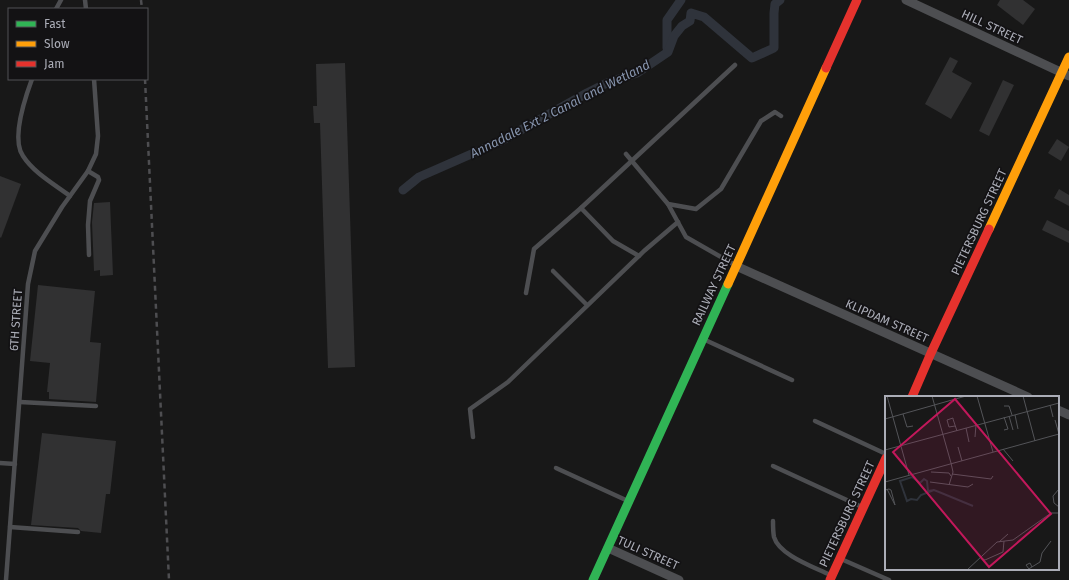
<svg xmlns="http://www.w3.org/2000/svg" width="1069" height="580" font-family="'Fira Sans',sans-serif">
	<rect width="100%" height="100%" fill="#181818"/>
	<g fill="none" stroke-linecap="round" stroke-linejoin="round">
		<g stroke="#2f333b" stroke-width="9">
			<path d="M667,48v-28l14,-20"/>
			<path d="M403,190l16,-13 82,-36 86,-48 20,-10 30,-10 31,-21 6,-16 8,-10 8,-5 1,-8 13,4 48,41 22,-10v-35l1,-9 5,-4"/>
		</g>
	</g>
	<g fill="#313132">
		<path d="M1000,0h23l12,9 -12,16 -26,-20z"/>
		<path d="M950,57l8,4 -6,11 20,11 -21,36 -26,-15z"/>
		<path d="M345,63l10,304 -27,1 -8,-245h-6l-1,-17h4l-1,-42z"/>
		<path d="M1003,80l11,5 -25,51 -10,-5z"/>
		<path d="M1057,139l12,8 -8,14 -13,-8z"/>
		<path d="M0,176l21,8 -20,54 -1,-1z"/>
		<path d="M1059,189l10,6v11l-15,-8z"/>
		<path d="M110,202l3,73 -13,1v-6l-6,1 -2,-49 2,-19z"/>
		<path d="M1047,220l22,11v12l-27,-13z"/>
		<path d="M38,285l57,6 -5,51 11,1 -5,59 -47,-3v-7h-2l3,-29 -20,-2z"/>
		<path d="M42,433l74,8 -6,53h-4l-5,39 -20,-2 -3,-3 -47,-3z"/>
	</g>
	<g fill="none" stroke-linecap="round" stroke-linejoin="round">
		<g stroke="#4d4e51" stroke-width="4.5">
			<path d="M85,0l1,9"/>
			<path d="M56,9l5,-9"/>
			<path d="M32,79c-7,19 -21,60 -9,77 11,17 31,28 47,40"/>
			<path d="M626,154l42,50 18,33 49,28"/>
			<path d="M88,171l10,6 1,3 -9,21 -2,24 1,30"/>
			<path d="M668,204l28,5 25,-20 40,-68 14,-9 6,4"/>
			<path d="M581,208l32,33 26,15"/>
			<path d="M553,271l34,34"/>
			<path d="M526,293l8,-44 47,-41 154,-143"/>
			<path d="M703,339l89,41"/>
			<path d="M20,402l76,4"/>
			<path d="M815,421l71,33"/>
			<path d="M473,437l-3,-28 38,-27 136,-131 34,-29"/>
			<path d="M0,463l15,1"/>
			<path d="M773,466l89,41"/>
			<path d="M556,468l72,33"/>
			<path d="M773,521c0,5 0,11 1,16 5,18 40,30 56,38"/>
			<path d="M10,527l68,5"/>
			<path d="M841,559l48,21"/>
			<path d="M6,580l22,-296 7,-33 27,-44 26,-36 8,-17 2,-18 -4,-57"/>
		</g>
		<g stroke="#4d4e51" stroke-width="9">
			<path d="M906,0l163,76"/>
			<path d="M736,266l292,131"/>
			<path d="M1058,410l11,5"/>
			<path d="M608,548l71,32"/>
		</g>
		<path stroke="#30b455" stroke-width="9" d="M593,580l135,-296"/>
		<g stroke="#ff9f0a" stroke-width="9">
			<path d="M989,229l80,-172"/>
			<path d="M728,284l98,-216"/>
		</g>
		<g stroke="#e5322d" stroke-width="9">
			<path d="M826,68l31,-68"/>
			<path d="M912,397l19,-44 58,-124"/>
			<path d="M830,580l56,-122"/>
		</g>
		<g stroke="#4e4e51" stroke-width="2.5" stroke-dasharray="5 4" stroke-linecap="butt">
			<path d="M141,0l1,9"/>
			<path d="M145,79l24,501"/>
		</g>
	</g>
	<g text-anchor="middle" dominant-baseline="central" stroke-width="3.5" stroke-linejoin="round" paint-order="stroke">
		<g font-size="12" fill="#abadb7" stroke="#131214">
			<text transform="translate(992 27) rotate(25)">HILL STREET</text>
			<text transform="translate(979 222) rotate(-65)">PIETERSBURG STREET</text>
			<text transform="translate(714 285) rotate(-65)">RAILWAY STREET</text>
			<text transform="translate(16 320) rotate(-86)">6TH STREET</text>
			<text transform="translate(887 321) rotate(24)">KLIPDAM STREET</text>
			<text transform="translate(847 514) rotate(-65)">PIETERSBURG STREET</text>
			<text transform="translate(648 553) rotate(24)">TULI STREET</text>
		</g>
		<g font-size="13" font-style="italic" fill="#8795ae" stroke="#131214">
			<text transform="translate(560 109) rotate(-27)">Annadale Ext 2 Canal and Wetland</text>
		</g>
	</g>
	<g transform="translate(885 396)">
		<rect width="174" height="174" fill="#181818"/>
		<path fill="none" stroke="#2f333b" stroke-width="2" d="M49,94l-13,5 -4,5 -6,-1 -4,2 -7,-20 12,-4 8,6 4,-4 3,2 1,10 6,-1 5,2 34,14"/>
		<path fill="none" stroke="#535458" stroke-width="1" d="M2,0l22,79M47,0l19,67 2,9 -4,13M92,0l16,56M138,0l12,45M165,9l3,12M119,10h5l3,9M18,18l4,13 6,-1M130,19l3,14M124,20l4,14M0,23l81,-23M170,24l4,14M70,30l-6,1 -2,-7 6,-2v1l4,12M81,32l3,14M119,34l4,-1 -4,-12M90,41l1,-12M73,51l4,14M118,53l10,12M0,54l174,-47M46,76l18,1 2,3M67,78l39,5 2,-3M0,86l174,-48M45,86l38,5 5,-3M174,93l-6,7 1,7 5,4M0,94l4,-1 2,1 4,15 -8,-16M114,146l9,-8M96,162l4,2 18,-8 1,-11M144,173l-3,-4 4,-2 2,4M82,174l30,-28 16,-2 38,-27h8M142,174l13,-8 2,-9 9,-12"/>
		<path fill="#c2185b" fill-opacity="0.15" stroke="#c2185b" stroke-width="2" d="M70,3l96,115 -62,53 -96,-115z"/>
		<rect width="174" height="174" fill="none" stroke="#abadb7" stroke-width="2"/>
	</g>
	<rect x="8" y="8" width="140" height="72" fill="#131214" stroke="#505055"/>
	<rect x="16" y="21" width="20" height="6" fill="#30b455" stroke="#505055"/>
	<text x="44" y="28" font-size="12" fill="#abadb7">Fast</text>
	<rect x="16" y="41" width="20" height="6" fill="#ff9f0a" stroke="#505055"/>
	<text x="44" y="48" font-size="12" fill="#abadb7">Slow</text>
	<rect x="16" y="61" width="20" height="6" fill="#e5322d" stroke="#505055"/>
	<text x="44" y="68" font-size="12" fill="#abadb7">Jam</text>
</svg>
